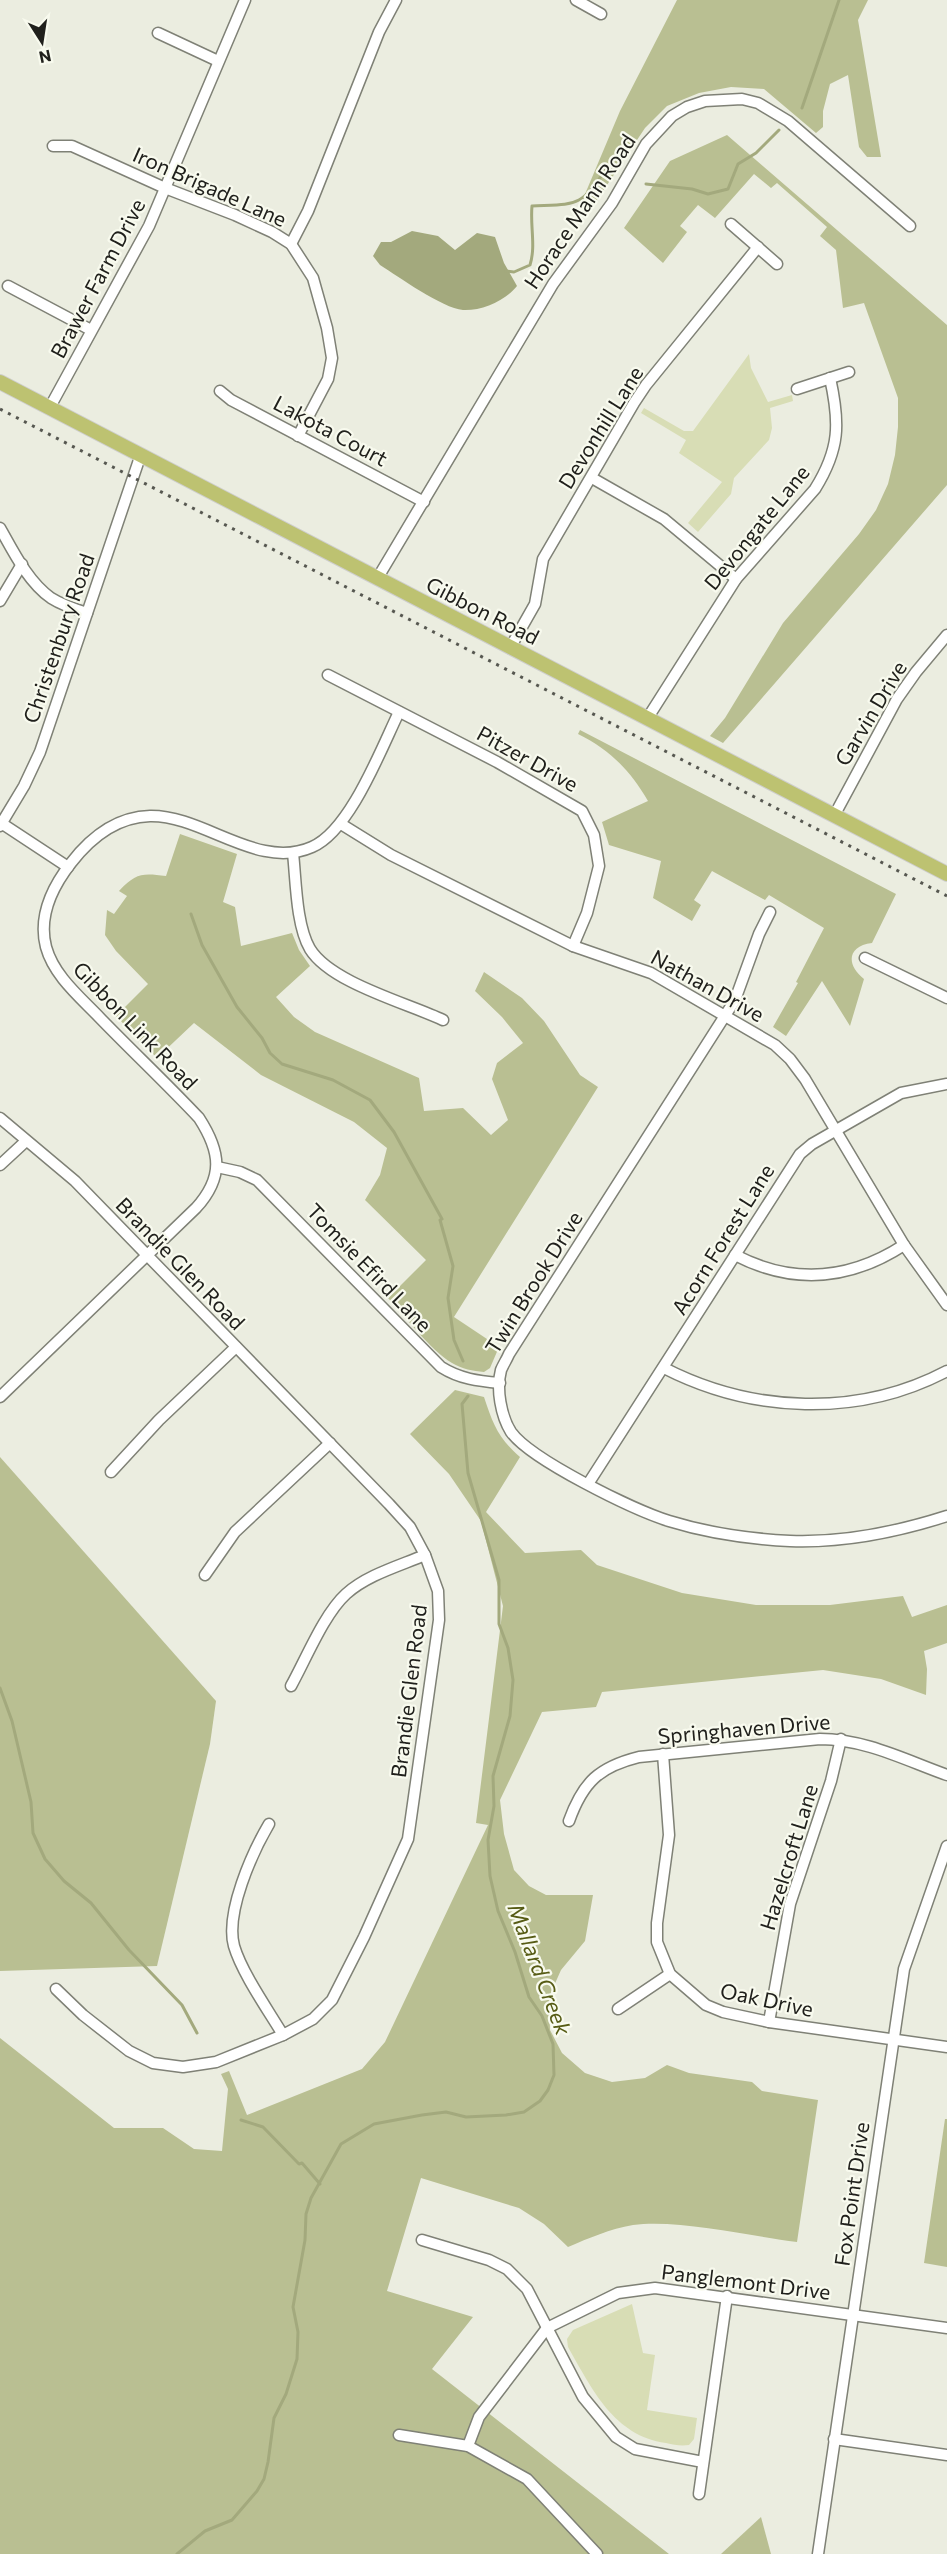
<svg xmlns="http://www.w3.org/2000/svg" width="947" height="2554" font-family="Commissioner,sans-serif">
	<rect width="100%" height="100%" fill="#ebede0"/>
	<g fill="#d8ddb5">
		<path d="M749,354l2,14 17,34 24,-7 1,6 -23,7 2,20 -3,12 -35,38 -3,16 -33,38 -10,-9 34,-41 -43,-29 7,-13 -45,-27 3,-5 40,23h9z"/>
		<path d="M632,2304l11,49 12,2 -8,55 50,8 -3,21 -5,6c-8,1 -15,0 -23,-2 -52,-7 -74,-54 -98,-96l-1,-8 6,-9z"/>
	</g>
	<g fill="#b9bf92">
		<path d="M677,0h191l-10,20 23,137h-14l-8,-10 -11,-72 -18,9 -7,27v16l-7,6 -52,-44 -33,-2 -32,6 -32,13 -22,22 -48,72 -17,6 40,-95z"/>
		<path d="M727,135l220,190v160l-224,258 -13,-7 15,-18 58,-95 76,-89 17,-24 12,-26 7,-29 3,-28v-29l-34,-95 -21,5 -7,-58 -16,-14 7,-9 -50,-44 -6,5 -17,-14 -39,44 -17,-13 -18,21 7,6 -24,31 -39,-35 46,-67z"/>
		<path d="M580,730l316,164 -24,49c-25,3 -26,22 -8,36l-14,47 -28,-45 -36,55 -13,-9 25,-44 -2,-1 28,-54 -55,-33 -4,5 -53,-29 -18,29 7,5 -9,16 -39,-23 8,-37 -52,-16 -7,-23 46,-21c-18,-31 -38,-51 -70,-67z"/>
		<path d="M180,834l57,20 -14,48 12,5 6,39 51,-13 7,17 11,16 -34,31 18,20 21,15 104,46 5,33 39,-3 28,27 17,-15 -16,-41 5,-16 26,-20 -21,-26 -27,-26 9,-19 38,26 22,23 36,54 18,12 -144,230 45,30 -9,21 -6,4c-11,-1 -22,-3 -32,-9 -23,-14 -45,-45 -64,-65l38,-38 -61,-60 15,-25 7,-27 -33,-26 -93,-47 -67,-52 -37,35 -41,-42 32,-32 -32,-33 -11,-16 2,-25 7,4 13,-18 -8,-5c17,-18 23,-18 47,-15z"/>
		<path d="M455,1390l29,7c9,27 14,41 36,60l-34,55 39,41 56,-3 16,15 85,28 74,12h74l73,-9 9,21 35,-12v38l-23,8 3,18 -1,26 -45,-16 -58,-9 -221,22 -6,15 -54,5 -42,88 4,34 10,36 15,16 17,9h47l-8,46 -24,29 -12,27 1,33 12,23 23,20 27,9 33,-4 22,-13 22,8 63,9 10,9 56,9 -21,142c-47,-6 -119,-23 -164,-17 -23,4 -44,13 -65,22l-24,-23 -25,-16 -98,-30 -34,113 86,26 -41,52 237,185h-669v-516l114,90h49l31,21 28,2 6,-62 -7,-15 8,-3 18,44 115,-46 23,-27 103,-217 -12,-2 27,-217 -22,-85 -32,-47 -39,-40z"/>
		<path d="M0,1457l216,244 -6,43 -53,222 -157,5z"/>
		<path d="M945,2119h2v148l-23,-4z"/>
		<path d="M761,2517l10,37h-50z"/>
	</g>
	<path fill="#a3a97d" d="M412,231l26,5 17,14 22,-17 18,4 9,26 13,23c-11,14 -35,25 -54,24 -21,-2 -64,-33 -83,-45l-7,-9 8,-14h10z"/>
	<g fill="none" stroke-linecap="round" stroke-linejoin="round">
		<g stroke="#a3a97d" stroke-width="3">
			<path d="M802,108l37,-108"/>
			<path d="M646,184l46,5 16,5 20,-5 10,-25 18,-11 23,-23"/>
			<path d="M506,271l8,1 16,-7c6,-19 0,-39 2,-59 45,-2 48,2 74,-37h7"/>
			<path d="M191,914l11,31 35,62 25,31 8,15 12,11 51,16 37,20 24,32 48,87 -2,1 13,46 -5,32 6,42 9,21"/>
			<path d="M0,1688l12,33 19,81 2,31 12,26 19,22 27,22 38,47 53,55 15,28"/>
			<path d="M241,2120l22,7 36,37 3,-1 18,21"/>
			<path d="M177,2554l28,-23 27,-11 25,-29 7,-12 4,-17 6,-44 12,-24 11,-35 1,-27 -5,-25 12,-67 1,-26 5,-16 30,-54 33,-20 48,-9 24,-3 20,5 40,-2 18,-3 16,-11 8,-11 6,-15 -1,-31 -11,-28 -13,-19 -14,-45 -17,-41 -8,-35 -2,-36 6,-34 -1,-30 17,-60 3,-36 -5,-32 -9,-24v-44l-31,-107 -6,-69 6,-8"/>
		</g>
		<defs>
			<g id="minor">
				<path d="M576,0l25,14"/>
				<path d="M158,33l60,28"/>
				<path d="M53,146h19l93,42 70,27 37,17 19,12 22,34 14,50 5,30 -4,21 -30,57"/>
				<path d="M731,224l46,40"/>
				<path d="M291,244l17,-33 71,-179 17,-32"/>
				<path d="M8,286l83,44"/>
				<path d="M797,389l52,-17"/>
				<path d="M220,391l11,9 193,102"/>
				<path d="M50,407l99,-181 96,-226"/>
				<path d="M592,478l72,41 72,60"/>
				<path d="M0,528c13,23 28,54 51,70 11,7 23,11 36,15"/>
				<path d="M377,579l176,-295 59,-81 34,-59 26,-28 15,-9 18,-6 37,-2 16,4 30,18 122,105"/>
				<path d="M0,601l22,-37"/>
				<path d="M510,648l25,-44 8,-45 91,-156 12,-18 112,-138"/>
				<path d="M328,675l169,87 85,49 12,24 5,31 -12,47 -14,33"/>
				<path d="M647,719l89,-140 79,-90c25,-40 25,-66 15,-111"/>
				<path d="M834,816l63,-117 19,-27 31,-37"/>
				<path d="M1,823l67,44"/>
				<path d="M341,824l50,31 182,91 78,27 124,72 15,14 15,20 99,166 43,60"/>
				<path d="M0,826l24,-40 16,-34 100,-295"/>
				<path d="M293,853c3,27 3,72 17,96 21,34 97,54 133,71"/>
				<path d="M770,912l-11,22 -24,66 -226,354c-2,5 -6,11 -8,16 -5,19 0,46 10,62 20,28 123,78 158,89 39,12 81,18 121,20 53,2 107,-9 157,-25"/>
				<path d="M865,958l82,40"/>
				<path d="M0,1118l75,63 314,323 21,23 15,28 13,36 1,29 -31,219 -44,98 -32,63 -19,19 -30,16 -67,27 -33,5 -30,-4 -24,-12 -46,-36 -27,-26"/>
				<path d="M0,1165l26,-24"/>
				<path d="M217,1167l23,5 17,8 184,187c19,12 37,14 59,16"/>
				<path d="M735,1255c58,30 115,25 169,-10"/>
				<path d="M664,1368c88,45 194,50 283,3"/>
				<path d="M0,1397l196,-189c28,-31 25,-56 3,-90 -32,-34 -66,-66 -99,-100 -20,-21 -46,-42 -54,-71 -8,-31 7,-61 25,-84 20,-26 45,-46 79,-47 54,-1 108,55 162,31 38,-16 69,-98 87,-135"/>
				<path d="M111,1472l48,-52 77,-73"/>
				<path d="M588,1484l212,-330 12,-10 89,-51 46,-9"/>
				<path d="M205,1575l30,-43 95,-89"/>
				<path d="M291,1686c15,-27 33,-72 55,-92 21,-19 53,-28 79,-39"/>
				<path d="M663,1754l6,81 -12,88v19l13,32 36,31 17,7 46,10 178,25"/>
				<path d="M569,1821c14,-39 30,-54 70,-64l181,-18c45,0 85,21 127,36"/>
				<path d="M269,1824c-17,29 -44,89 -35,122 8,27 34,64 49,89"/>
				<path d="M618,2009l52,-35"/>
				<path d="M769,2022l21,-118 41,-123 10,-42"/>
				<path d="M422,2240l67,20 18,9 20,20 56,108 33,40 19,12 68,13"/>
				<path d="M399,2435l69,11 59,33 70,75"/>
				<path d="M834,2439l113,16"/>
				<path d="M468,2446l11,-29 68,-89 71,-35 37,-5 292,40"/>
				<path d="M699,2494l28,-198"/>
				<path d="M818,2554l86,-585 43,-123"/>
			</g>
			<path id="major" d="M0,382l947,492"/>
		</defs>
		<use href="#minor" stroke="#7f8176" stroke-width="13"/>
		<use href="#major" stroke="#cececd" stroke-width="16"/>
		<use href="#minor" stroke="#fff" stroke-width="10"/>
		<use href="#major" stroke="#bdc271" stroke-width="14"/>
		<path stroke="#565750" stroke-width="3" stroke-dasharray="3 6" stroke-linecap="butt" d="M0,409l947,487"/>
	</g>
	<g text-anchor="middle" dominant-baseline="central" stroke-width="4.5" stroke-linejoin="round" paint-order="stroke">
		<g font-size="21" fill="#20201c" stroke="#f8faee">
			<text transform="translate(210 186) rotate(24)">Iron Brigade Lane</text>
			<text transform="translate(579 211) rotate(-56)">Horace Mann Road</text>
			<text transform="translate(97 278) rotate(-62)">Brawer Farm Drive</text>
			<text transform="translate(600 427) rotate(-58)">Devonhill Lane</text>
			<text transform="translate(331 430) rotate(28)">Lakota Court</text>
			<text transform="translate(756 527) rotate(-51)">Devongate Lane</text>
			<text transform="translate(483 610) rotate(27)">Gibbon Road</text>
			<text transform="translate(58 638) rotate(-71)">Christenbury Road</text>
			<text transform="translate(870 713) rotate(-59)">Garvin Drive</text>
			<text transform="translate(528 758) rotate(29)">Pitzer Drive</text>
			<text transform="translate(708 985) rotate(29)">Nathan Drive</text>
			<text transform="translate(136 1025) rotate(46)">Gibbon Link Road</text>
			<text transform="translate(722 1239) rotate(-58)">Acorn Forest Lane</text>
			<text transform="translate(181 1263) rotate(46)">Brandie Glen Road</text>
			<text transform="translate(370 1267) rotate(46)">Tomsie Efird Lane</text>
			<text transform="translate(533 1282) rotate(-58)">Twin Brook Drive</text>
			<text transform="translate(408 1691) rotate(-83)">Brandie Glen Road</text>
			<text transform="translate(744 1728) rotate(-5)">Springhaven Drive</text>
			<text transform="translate(788 1857) rotate(-73)">Hazelcroft Lane</text>
			<text transform="translate(767 1999) rotate(12)">Oak Drive</text>
			<text transform="translate(851 2194) rotate(-82)">Fox Point Drive</text>
			<text transform="translate(746 2281) rotate(7)">Panglemont Drive</text>
		</g>
		<g font-size="22" font-style="italic" fill="#565b14" stroke="#f8faee">
			<text transform="translate(540 1969) rotate(69)">Mallard Creek</text>
		</g>
	</g>
	<g transform="translate(42 42) rotate(168)" stroke="#f8faee" stroke-width="4.5" paint-order="stroke">
	<path d="M0-4.5L10 22L0 15L-10 22Z" fill="#20201c"/>
	<text y="-9" font-size="16" font-weight="bold" text-anchor="middle" fill="#20201c">N</text>
	</g>
</svg>
